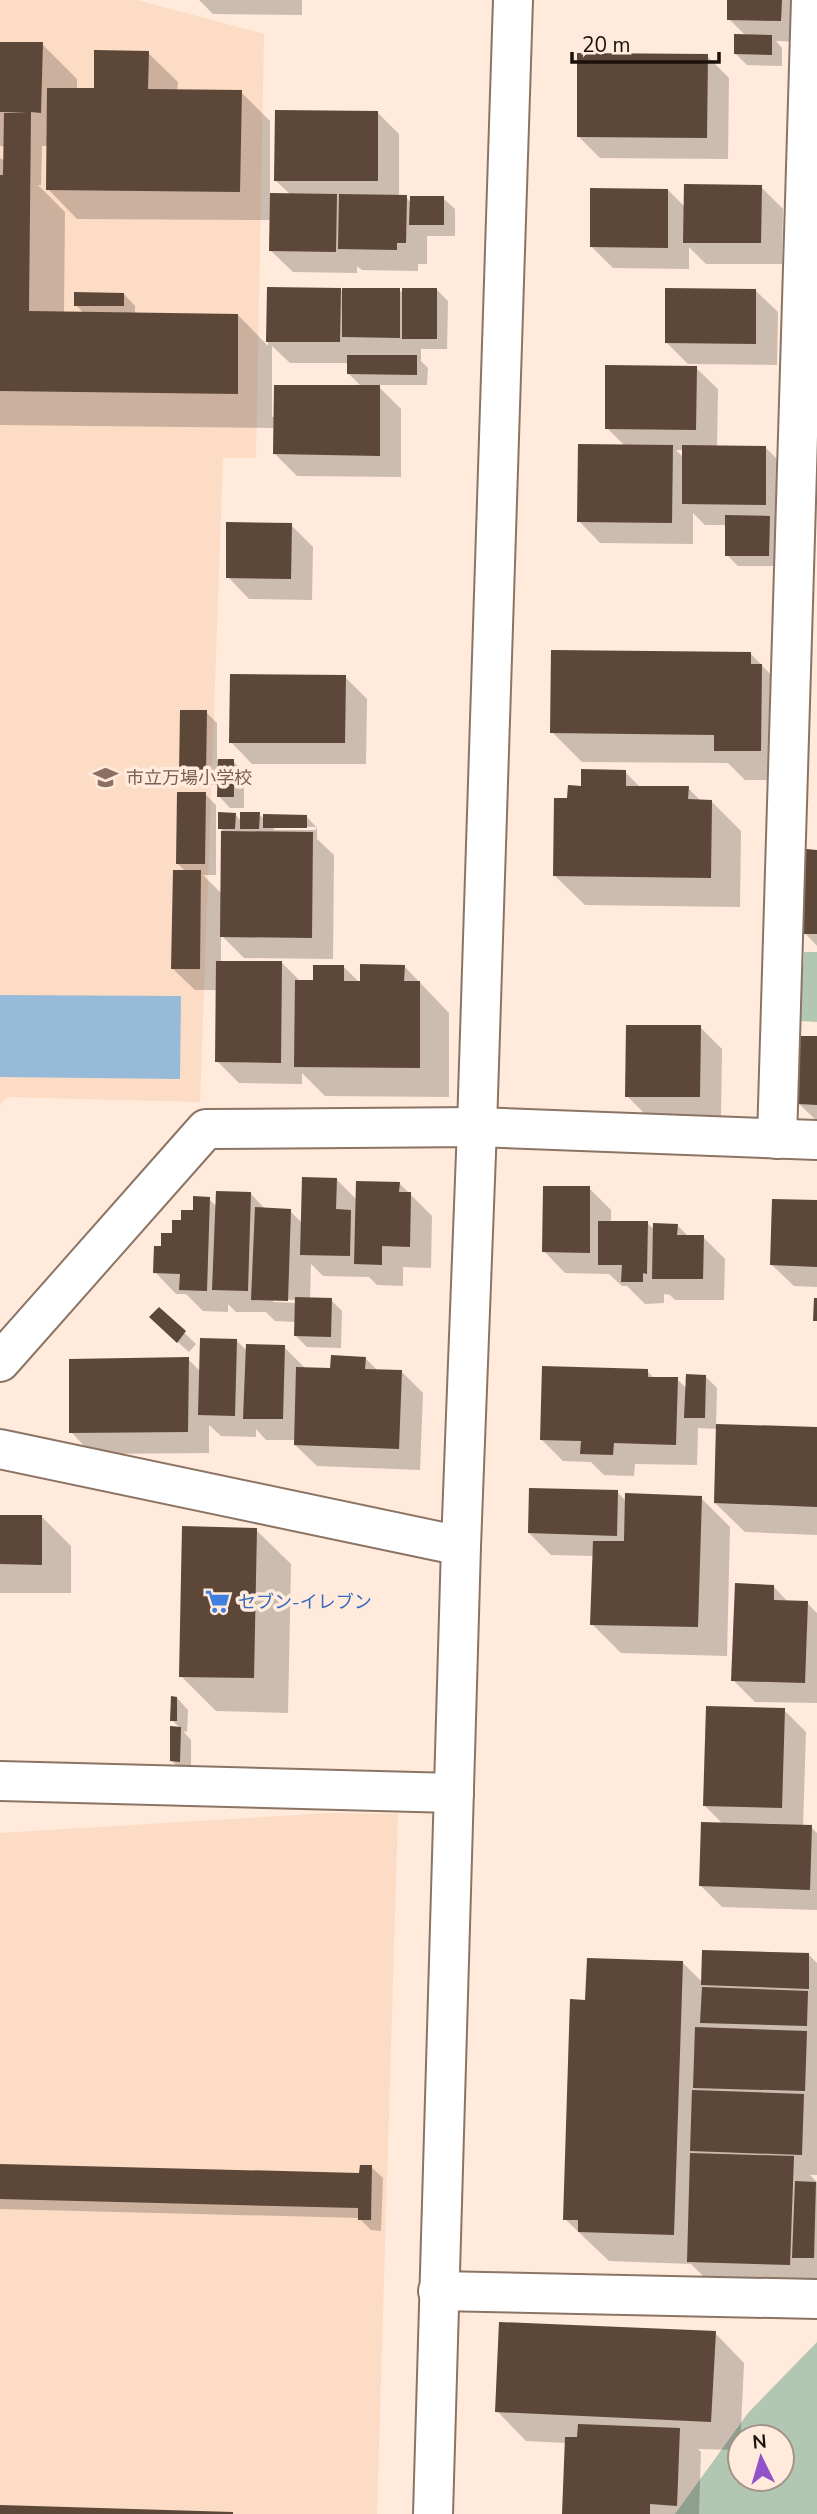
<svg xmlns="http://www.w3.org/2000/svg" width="817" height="2514" font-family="'Nunito Sans','Noto Sans JP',sans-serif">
	<rect width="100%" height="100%" fill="#ffeadb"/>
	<g fill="#fddcc5">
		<path d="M0,0h137l127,34 -8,424h-33l-23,644 -193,-5 -7,8z"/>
		<path d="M328,1813l70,1 -21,700h-377v-681z"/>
	</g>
	<g fill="#b2c7b2" fill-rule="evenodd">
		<path d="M804,952h13v70l-17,-1z"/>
		<path d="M817,2342v172h-142l73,-101zM782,2437v42h-42v-42z"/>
	</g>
	<path fill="#97bad9" d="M0,995l181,1 -1,83 -180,-2z"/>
	<g fill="#0003" fill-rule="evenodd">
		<path d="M199,0h103v15l-89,-1z"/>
		<path d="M729,0h74l-1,42 -26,-1 6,7v18l-35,-1 -11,-11 10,-18 -17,-17z"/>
		<path d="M0,43l42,1 35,35v11h19l52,-37 30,29 -1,9 64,1 29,29v74h21l-16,-15 103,-67 21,21v63h7l5,6 32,-5 12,11v27h-28v28h-9v7l-56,-1 -5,-4v7l-64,-1 -22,-21v-31l-194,-1 -29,-30v-43h-6l-1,39h-3l27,27 -1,102h20l-8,-9 48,-11 11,12v8l103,1 30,31 1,-58 71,1 4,4 55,-3 5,4 33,-4 11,11 -1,48h-26v12l7,7 -1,17h-50l24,24v68l-104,-1 -22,-22v-26l-275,-3v-267l5,3v-15h-5zM272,346l18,17h59v11l13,13 -90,30z"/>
		<path d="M707,56l22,22 -1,81 -128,-1 -22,-22z"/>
		<path d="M761,187l22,22 -1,55h-76l-17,-17v22l-76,-1 -22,-22 77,-56 17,17z"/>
		<path d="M756,291l22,21 -1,53 -89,-1 -22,-22z"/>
		<path d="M696,368l22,21 -1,58h48l22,22 -7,97h-42l-11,-11v-30h-22l-12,-12v31l-93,-1 -21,-22 46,-75 -18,-18zM676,450h8v8z"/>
		<path d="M291,525l22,22 -1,53 -63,-1 -21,-22z"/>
		<path d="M751,654l29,30 10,96h-45l-17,-17 -146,-1 -30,-30z"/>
		<path d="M345,677l22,22 -1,65h-114l-21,-22z"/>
		<path d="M206,712l11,11v37l16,1 11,11v36h-14l-11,-12v-11h-27l-11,-12z"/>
		<path d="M625,772l16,16h47l13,13h10l30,30 -1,76 -155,-2 -30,-29 14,-76 14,-13z"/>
		<path d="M205,794l11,11v70h-13l19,19 1,-63 -3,-3 15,-14 7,8 17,-8 6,6 41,-4 11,12v11l17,16 -1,104 -89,-1 -23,-23v27h60l20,20h13l30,-15 15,15 45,-16 45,47v84l-124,-1 -23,-23v11l-63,-1 -22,-22 1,-71h-23l-22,-21 13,-97 -8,-8zM274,826l42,1v3h-42z"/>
		<path d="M817,852v94l-12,-13z"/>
		<path d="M700,1027l22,22 -1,69h-72l-22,-22z"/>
		<path d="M817,1038v83l-18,-17z"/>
		<path d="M337,1180l21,21 41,-18 33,33 -1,52 -28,-1v19l-26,-1 -8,-8 -46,-1 -12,-12 -1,35 21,1 11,11 -1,37 -34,-1 -11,-11v-14l-21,-1 -9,-9h-30l-8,-8v8l-25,-1 -17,-17h-10l-21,-22 7,-24 20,-27 27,-22 8,8 34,-13 15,16 24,1 12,12zM273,1299l24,1 -1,3 -23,-1z"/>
		<path d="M589,1188l22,22v13h36l8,7 22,-5 12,12h14l22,22 -1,41h-49l-5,-5 -6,-1v9l-19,1 -18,-18h-5l-13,-12 -44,-1 -21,-22z"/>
		<path d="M817,1202v85l-23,-1 -22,-21z"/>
		<path d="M159,1309l37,35 -7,8 -27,-24z"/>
		<path d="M237,1341l10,10 37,-4 22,22h26l34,-10 12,12h23l22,22 -3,77 -103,-4 -22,-21 1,-5h-30l-10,-11v8l-35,-1 -12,-11v28l-117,1 -21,-22 117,-73 13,13z"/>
		<path d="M647,1371l8,8h22l10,10 19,-12 11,11 -1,38 101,3v106l-72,-3 -30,-29 3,-74 -20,-1 -1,37 -62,-1 -1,12 -30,-1 -13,-13 -28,-1 -22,-22z"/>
		<path d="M617,1492l10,10 74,-4 29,29 -3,129 -106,-3 -29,-29 2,-68 -43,-1 -22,-22z"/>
		<path d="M0,1516h41l30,30v47h-71z"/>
		<path d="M256,1530l35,34 -3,149 -72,-2 -35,-35z"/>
		<path d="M773,1586l16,17h18l10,10v90l-62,-1 -22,-22z"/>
		<path d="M177,1698l11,12 -1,22 -4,-1 8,9v32h-8l-12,-12 9,-32 -8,-8z"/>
		<path d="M784,1710l22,22 -3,95h8l6,6v77l-95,-3 -21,-21 22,-62 -19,-19z"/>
		<path d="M809,1955l8,8v212h-7l7,7v112l-99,-3 -27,-27 -82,-3 -44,-42 22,-217 95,-40 21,21z"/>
		<path d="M0,2165l361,10 10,-8 12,11 -2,53 -10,-1 -12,-12 -359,-9z"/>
		<path d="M715,2333l29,30 -4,87 -42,-1 3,3 -2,62h-136l4,-71 -41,-2 -29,-30z"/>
	</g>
	<g fill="#5c4738">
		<path d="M727,0h55l-1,21 -54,-1z"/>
		<path d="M734,34l38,1v20l-38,-1z"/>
		<path d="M0,42h43l-2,71 -10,-1 -2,199 209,3v80l-238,-3v-216h3l1,-62 24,-1h-28z"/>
		<path d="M94,50l55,1 -1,38 94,1 -2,102 -194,-2 1,-102h47z"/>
		<path d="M577,53l131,1 -1,84 -130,-1z"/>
		<path d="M275,110l103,1v70h-104z"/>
		<path d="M684,184l78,1 -1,58h-78z"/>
		<path d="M590,188l78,1v59l-78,-1z"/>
		<path d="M270,193l67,1 -1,58 -67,-1z"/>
		<path d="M339,194l68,1 -1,48h-9v7l-59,-1z"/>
		<path d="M410,196h34v29h-35z"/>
		<path d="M267,287l74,1 -1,54h-74z"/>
		<path d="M342,288h58v50l-58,-1z"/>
		<rect x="402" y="288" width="35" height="51"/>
		<path d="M665,288l91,1v55l-91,-1z"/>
		<path d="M74,292l50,1v13h-50z"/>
		<path d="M347,355h70v20l-70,-1z"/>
		<path d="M605,365l92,1 -1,64 -91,-1z"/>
		<path d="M274,385h106v71l-107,-2z"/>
		<path d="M578,444l95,1 -1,78 -95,-1z"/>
		<path d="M682,445l84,1v59l-84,-1z"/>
		<path d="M725,515l45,1 -1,40h-44z"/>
		<path d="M226,522l66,1 -1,56 -65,-1z"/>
		<path d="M551,650l200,2v12h11l-1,87h-47v-16l-164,-2z"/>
		<path d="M230,674l116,1 -1,68h-116z"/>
		<path d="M180,710h27l-1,64h-27z"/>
		<path d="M218,759h16v38h-17z"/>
		<path d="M581,769l45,1v16h63l-1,13 24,1 -1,78 -158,-2 1,-78h13l1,-13 13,1z"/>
		<path d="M177,792h29l-1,72h-29z"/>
		<path d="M218,812l18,1 -1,16h-17z"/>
		<path d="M240,812h20l-1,17h-19z"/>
		<path d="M263,814l44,1v13h-44z"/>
		<path d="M221,831l92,1 -1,106 -92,-1z"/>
		<path d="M806,849l11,1v84h-14z"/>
		<path d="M173,870h28l-1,99h-29z"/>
		<path d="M216,961h66l-1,102 -66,-1z"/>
		<path d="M360,964l45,1 -1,16h16v87l-126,-1 1,-87h18v-15h31v16h16z"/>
		<path d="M626,1025h75l-1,72h-75z"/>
		<path d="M800,1036h17v69l-19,-1z"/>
		<path d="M302,1177l35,1 -1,31 15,1 -1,46 -50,-1z"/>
		<path d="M356,1181l44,1 -1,10h12l-1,55 -28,-1v19l-28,-1z"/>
		<path d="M543,1186h47v67l-48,-1z"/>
		<path d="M216,1191l35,1 -3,99 -36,-1z"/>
		<path d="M193,1196l17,1 -3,94 -28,-1 1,-16 -27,-1 1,-27h7v-13h11v-13h9v-10h12z"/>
		<path d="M772,1199l45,1v67l-47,-2z"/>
		<path d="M255,1207l36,2 -3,92 -37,-1z"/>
		<path d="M598,1221h50l-1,53 -4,-1v9h-22l1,-17h-24z"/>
		<path d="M653,1223l25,1 -1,11h27l-1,44h-51z"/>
		<path d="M295,1297l37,1 -1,39 -37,-1z"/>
		<path d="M814,1298h3v23h-4z"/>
		<path d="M159,1307l27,24 -9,12 -28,-26z"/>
		<path d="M200,1338l37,1 -2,77 -37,-1z"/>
		<path d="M246,1344l39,1 -2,74h-40z"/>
		<path d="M331,1355l35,2 -1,12 37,1 -3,79 -105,-4 2,-78 34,1z"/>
		<path d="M189,1357l-1,75 -119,1v-74z"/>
		<path d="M542,1366l106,3v8h30l-2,68 -62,-2 -1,12 -33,-1 1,-13 -41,-1z"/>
		<path d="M686,1374l20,1 -1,43h-21z"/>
		<path d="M716,1424l101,3v80l-103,-4z"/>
		<path d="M529,1488l89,2 -1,46 -89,-3z"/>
		<path d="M625,1493l77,3 -4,131 -108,-2 3,-84h31z"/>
		<path d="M0,1515h42v50l-42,-1z"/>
		<path d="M182,1526l75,2 -3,150 -75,-1z"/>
		<path d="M735,1583l39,2v15l34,1 -3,82 -74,-2z"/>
		<path d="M171,1696l6,1v24h-7z"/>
		<path d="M706,1706l79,2 -3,100 -79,-2z"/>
		<path d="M170,1726l11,1 -1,35 -10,-1z"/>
		<path d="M701,1822l111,3 -2,65 -111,-4z"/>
		<path d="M702,1950l107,3v36l-108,-4z"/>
		<path d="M587,1958l96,3 -9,274 -96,-3v-12h-15l7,-221 15,1z"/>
		<path d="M702,1987l106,4 -1,35 -107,-3z"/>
		<path d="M695,2027l112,4 -2,60 -112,-3z"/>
		<path d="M692,2090l112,4 -2,61 -112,-4z"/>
		<path d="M690,2153l104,3 -4,109 -103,-3z"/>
		<path d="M0,2164l359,9 1,-8h12l-1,55h-13v-12l-358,-9z"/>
		<path d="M795,2181l21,1 -2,76h-22z"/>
		<path d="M499,2322l217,9 -5,91 -216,-10z"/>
		<path d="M578,2424l102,4 -3,78 -27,-2v10h-88l3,-77h12z"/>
		<path d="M0,2505l233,7v2h-233z"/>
	</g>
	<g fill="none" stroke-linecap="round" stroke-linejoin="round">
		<defs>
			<g id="minor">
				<path d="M777,1139l34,-1139"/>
				<path d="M0,1362l206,-233 271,-2 340,13"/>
				<path d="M0,1449l461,97"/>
				<path d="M0,1781l454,12"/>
				<path d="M438,2291l379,8"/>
			</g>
			<path id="tertiary" d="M433,2514l28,-968 16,-419 36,-1127"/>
		</defs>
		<use href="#minor" stroke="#8b7463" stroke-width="42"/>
		<use href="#tertiary" stroke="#8b7463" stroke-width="42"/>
		<use href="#minor" stroke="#fff" stroke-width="38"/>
		<use href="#tertiary" stroke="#fff" stroke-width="38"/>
	</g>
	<defs>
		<symbol id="school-bare" viewBox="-9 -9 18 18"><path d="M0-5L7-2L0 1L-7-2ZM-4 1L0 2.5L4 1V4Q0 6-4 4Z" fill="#8d6e63" stroke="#ffeadb" stroke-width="2.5" paint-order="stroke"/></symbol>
		<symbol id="supermarket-bare" viewBox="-9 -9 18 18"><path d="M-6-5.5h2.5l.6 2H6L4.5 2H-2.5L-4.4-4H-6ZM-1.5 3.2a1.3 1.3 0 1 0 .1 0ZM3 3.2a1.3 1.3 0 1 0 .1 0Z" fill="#3f7fe0" stroke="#ffeadb" stroke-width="2.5" paint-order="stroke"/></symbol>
	</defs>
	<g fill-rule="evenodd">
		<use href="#school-bare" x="88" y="760" width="35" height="35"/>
		<use href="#supermarket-bare" x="200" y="1584" width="35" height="35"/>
	</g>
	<g text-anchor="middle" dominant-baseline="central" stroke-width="7" stroke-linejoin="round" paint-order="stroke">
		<g font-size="18" fill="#785e54" stroke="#ffeadb" text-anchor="start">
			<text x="126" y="778">市立万場小学校</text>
		</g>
		<g font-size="18" fill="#366cbe" stroke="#ffeadb" text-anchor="start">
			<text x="238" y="1602">セブン-イレブン</text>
		</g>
	</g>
	<g transform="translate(761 2458) rotate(355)"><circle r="33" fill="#ffeadb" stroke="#a39388" stroke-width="2"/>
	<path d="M0-5L12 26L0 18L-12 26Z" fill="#9053c9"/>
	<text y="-10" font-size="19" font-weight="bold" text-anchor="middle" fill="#1a110b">N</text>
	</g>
	<path d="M572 52v10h147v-10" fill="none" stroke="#1a110b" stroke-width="3.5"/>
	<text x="582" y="52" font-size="21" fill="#1a110b" stroke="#ffeadb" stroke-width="5" paint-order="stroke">20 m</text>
</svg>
